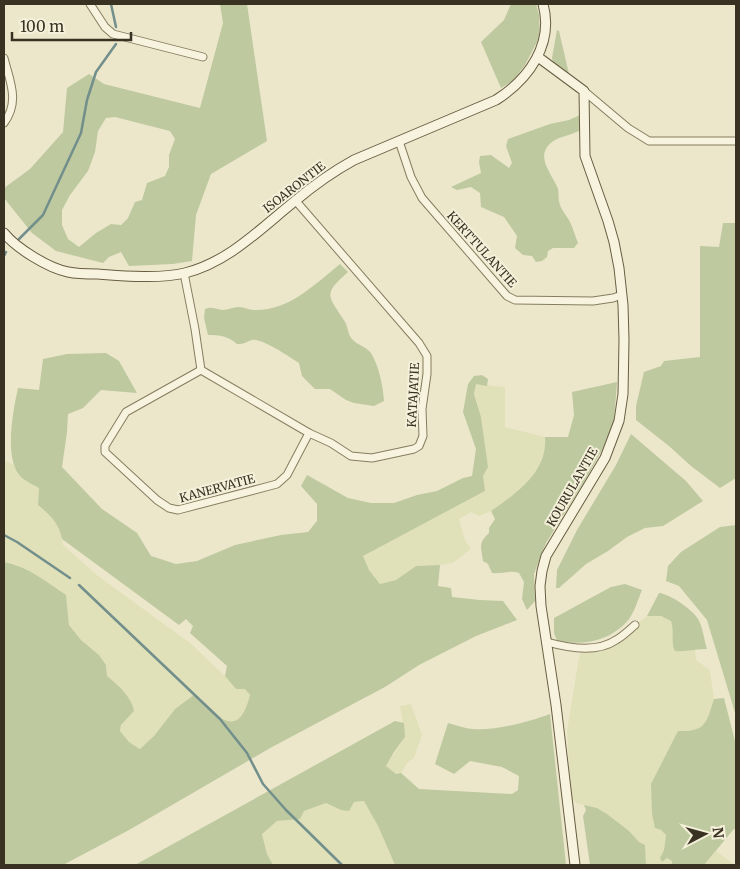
<svg xmlns="http://www.w3.org/2000/svg" width="740" height="869" font-family="Merriweather,serif">
	<rect width="100%" height="100%" fill="#ece7cb"/>
	<g fill="#e1e1b9">
		<path d="M476,384l29,3v40l40,10 1,10 -6,16 -7,12 -15,17 -27,19 -12,5 -8,-4 -12,7 6,21 6,9 -18,14 -13,2 -24,1 -20,14 -16,4 -11,-14 -7,-14 122,-64 -1,-16 5,-9 -7,-50 -7,-24z"/>
		<path d="M4,461l9,3 9,14 17,10 -1,17 15,13 7,12 3,15 35,31 92,67 35,33 11,13h9l5,6 -4,16 -9,9 -8,2 -9,-3 -25,-25 -20,15 -21,27 -13,13 -12,-7 -9,-11 1,-6 13,-14 -16,-26 -11,-9 -1,-11 -7,-10 -18,-15 -12,-15 -3,-30 -22,-15 -29,-16 -11,-2z"/>
		<path d="M647,616h14l10,5 3,10 -2,14 23,4 1,11 14,10 4,29 -9,25 -11,7 -33,99 5,5 -4,27 5,-4 5,3v4h-26l-1,-20 -6,-3 -10,-11 -22,-17 -10,-6 -19,-4 -7,-6 -4,-67 12,-74 3,-7 32,-11 4,-6 13,-4z"/>
		<path d="M411,704l11,31 -8,23 -7,5 -6,10 -5,1 -10,-8 19,-29 -5,-31z"/>
		<path d="M365,801l13,25 17,39h-122l-6,-11 -5,-21 15,-12 23,-2 4,-8 22,-8 15,7 13,-8z"/>
		<path d="M716,851l19,14h-31z"/>
	</g>
	<g fill="#bec99f" fill-rule="evenodd">
		<path d="M220,4h27l20,137 -56,33 -15,41 -4,46 -19,3 -44,2 -8,-14 -12,5 -6,6 -47,-12 -24,-18 -28,-35v-10l26,-19 33,-37 4,-44 22,-14 15,10 96,24 23,-85zM115,117l55,14 5,8 -6,16v12l-4,9 -18,7 -5,17 -7,2 -7,16 -7,7 -10,-1 -15,9 -17,14 -11,-8 -6,-14v-15l8,-15 18,-24 7,-19 3,-21 8,-13z"/>
		<path d="M511,4h25l3,11 1,21 -15,29 -12,16 -12,7 -20,-46 23,-22z"/>
		<path d="M557,30l2,1 10,43 -16,-12 -1,-4z"/>
		<path d="M580,115l3,13c-10,9 -30,7 -37,21 -7,13 8,28 12,40 1,5 0,11 2,16 2,6 7,11 10,17 3,6 5,14 8,21l-4,5h-21l-5,3 -1,6 -5,4 -6,1 -4,-6 -9,-1 -8,-7 2,-12 -13,-19 -23,-10 -1,-14 -9,-6 -14,3 -6,-3 30,-14 -2,-11 1,-6 11,-1 18,13 3,-5 -6,-17 2,-7 42,-15 19,-4z"/>
		<path d="M723,223h13v255l-16,10 -29,-22 -22,-20 -33,-26v-14l8,-34 17,-6 3,-5 36,-4v-111l19,1z"/>
		<path d="M340,264l8,8c-26,23 -20,23 -3,50 3,5 3,13 7,17 5,6 15,8 19,14 8,13 12,33 13,48l-10,5 -20,-3 -8,-3 -16,-11h-15l-13,-13 -3,-13c-10,-6 -37,-25 -47,-23 -7,2 -6,4 -15,4 -9,-8 -17,-9 -29,-9l-4,-17 1,-9c7,-3 11,0 18,1 5,0 10,-3 16,-3 5,0 10,3 15,3 35,1 60,-25 86,-46z"/>
		<path d="M106,353l13,8 18,32 -36,-3 -18,18 -15,6 -1,18 -5,35 40,42 35,24 14,23 25,8 21,-3 38,-16 46,-10 27,-3 9,-11v-17l-16,-18 6,-11 41,23 23,5h23l23,-8 20,-4 26,-13 9,-2 4,-27 -13,-37 5,-28 6,-8 8,-1 6,4 -1,7 -11,-2 -2,10 7,23 7,50 -5,9 2,15 -122,65 6,14 11,14 16,-4 20,-14 24,-1 -2,21 13,2 1,9 28,3 23,1 14,19 -41,16 -57,29 -34,22 -113,60 -143,83 -66,35h-59v-303c23,4 43,20 62,33l3,30 12,15 18,15 7,10 1,11c12,10 24,20 27,35l-13,14 -1,6 9,11 11,7 14,-13 21,-27 20,-15c21,21 43,49 55,1l-5,-6h-9l-11,-13 2,-10 -37,-33 3,-7 -7,-7 -7,6 -117,-86c-3,-16 -12,-24 -24,-34l1,-17c-5,-3 -12,-6 -17,-10 -19,-17 -9,-67 -4,-90l21,2 4,-31 24,-5z"/>
		<path d="M617,382l-3,39 -11,27 -16,29 -41,66 -12,31 1,27 -8,9 -5,-11 2,-17 -5,-9c-10,-3 -17,1 -27,0l-4,-9 -5,-3c-2,-14 -5,-18 6,-28v-5l6,-9 -4,-8c25,-17 57,-40 54,-74h23l6,-22 -2,-23z"/>
		<path d="M631,434l55,47 17,20 -40,25 -18,2 -18,9 -19,14 -22,13 -27,24h-3l1,-18 20,-40 39,-65z"/>
		<path d="M736,525v191l-29,-96 -28,-34 -13,-5 2,-15 13,-14 39,-25z"/>
		<path d="M625,584l17,6c-4,9 -7,21 -13,29 -18,22 -45,27 -72,22l-3,-8v-15l57,-31z"/>
		<path d="M659,593c11,1 34,17 39,26 5,8 6,21 9,30 -11,0 -21,3 -32,2 -5,-9 0,-18 -4,-30l-10,-5h-14z"/>
		<path d="M724,698l12,47v83l-3,2 -29,35h-32v-4l-5,-3 -5,4 -2,-4 4,-8 2,-15 -5,-5 -6,-2 -3,-14 -1,-30 27,-53c28,1 28,-8 36,-32z"/>
		<path d="M550,714l16,151h-171l-17,-39 -14,-25 -10,1 -5,9 -8,-1 -15,-7 -22,8 -4,8 -23,2 -15,13 5,20 6,11h-138l260,-144 9,2 1,14 -11,15 -8,14 10,8 5,-1 18,16 93,5 6,-4 1,-14 -17,-9 -32,-6 -16,13 -19,-10 13,-41c8,2 16,5 24,6 24,2 56,-7 78,-15z"/>
		<path d="M584,805l13,3 10,6 22,17 10,11 6,3 1,20h-56l-7,-49 3,-6z"/>
	</g>
	<g fill="none" stroke-linecap="round" stroke-linejoin="round">
		<g stroke="#728f8c" stroke-width="2.5">
			<path d="M111,4l5,23"/>
			<path d="M19,239l24,-24 38,-82 6,-33 9,-28 20,-28"/>
			<path d="M4,256l2,-4"/>
			<path d="M4,535l13,7 53,36"/>
			<path d="M79,585l141,134 27,34 16,31 23,26 56,55"/>
		</g>
		<defs>
			<g id="street">
				<path d="M90,4l15,23 8,7 90,23"/>
				<path d="M4,58c6,24 16,43 0,65"/>
				<path d="M584,91l44,37 21,13h87"/>
				<path d="M399,141l12,36 11,21 85,98 8,4 78,1 20,-3 9,-3"/>
				<path d="M184,273l11,56 6,41 108,63 22,10 20,13 21,2 42,-9 5,-3 4,-10 -1,-27 5,-35v-18l-8,-13 -124,-143"/>
				<path d="M201,370l-75,42 -21,34v6l52,48 12,8 9,2 99,-26 10,-9 22,-42"/>
				<path d="M547,642c21,6 50,11 69,-2 7,-4 13,-10 19,-15"/>
			</g>
			<g id="secondary">
				<path d="M538,57l46,34 1,65 23,65 6,21 5,26 4,37 1,35 -1,54 -4,27 -14,37 -59,98 -4,15 -2,15 1,20 15,99 19,160"/>
				<path d="M4,233c12,15 44,35 64,39 9,2 20,2 30,2 26,2 62,5 87,-1 44,-11 76,-45 110,-72 19,-16 39,-30 59,-41l142,-60c33,-21 58,-56 47,-96"/>
			</g>
		</defs>
		<use href="#street" stroke="#877c60" stroke-width="9"/>
		<use href="#secondary" stroke="#695d43" stroke-width="11"/>
		<use href="#street" stroke="#f7f3de" stroke-width="7"/>
		<use href="#secondary" stroke="#f7f3de" stroke-width="9"/>
	</g>
	<g text-anchor="middle" dominant-baseline="central" stroke-width="4" stroke-linejoin="round" paint-order="stroke">
		<g font-size="12" fill="#393122" stroke="#f4f0da">
			<text transform="translate(294 187) rotate(-38)">ISOARONTIE</text>
			<text transform="translate(482 249) rotate(48)">KERTTULANTIE</text>
			<text transform="translate(413 395) rotate(-87)">KATAJATIE</text>
			<text transform="translate(572 487) rotate(-60)">KOURULANTIE</text>
			<text transform="translate(217 488) rotate(-15)">KANERVATIE</text>
		</g>
	</g>
	<rect width="740" height="869" fill="none" stroke="#393122" stroke-width="10"/>
	<g transform="translate(705 834) rotate(84)" stroke="#f4f0da" stroke-width="4" paint-order="stroke">
	<path d="M0-4L9 19L0 12L-9 19Z" fill="#393122"/>
	<text y="-8" font-size="14" font-weight="bold" text-anchor="middle" fill="#393122">N</text>
	</g>
	<path d="M12 32v8h119v-8" fill="none" stroke="#393122" stroke-width="2.5"/>
	<text x="20" y="32" font-size="15" fill="#393122" stroke="#f4f0da" stroke-width="4" paint-order="stroke">100 m</text>
</svg>
